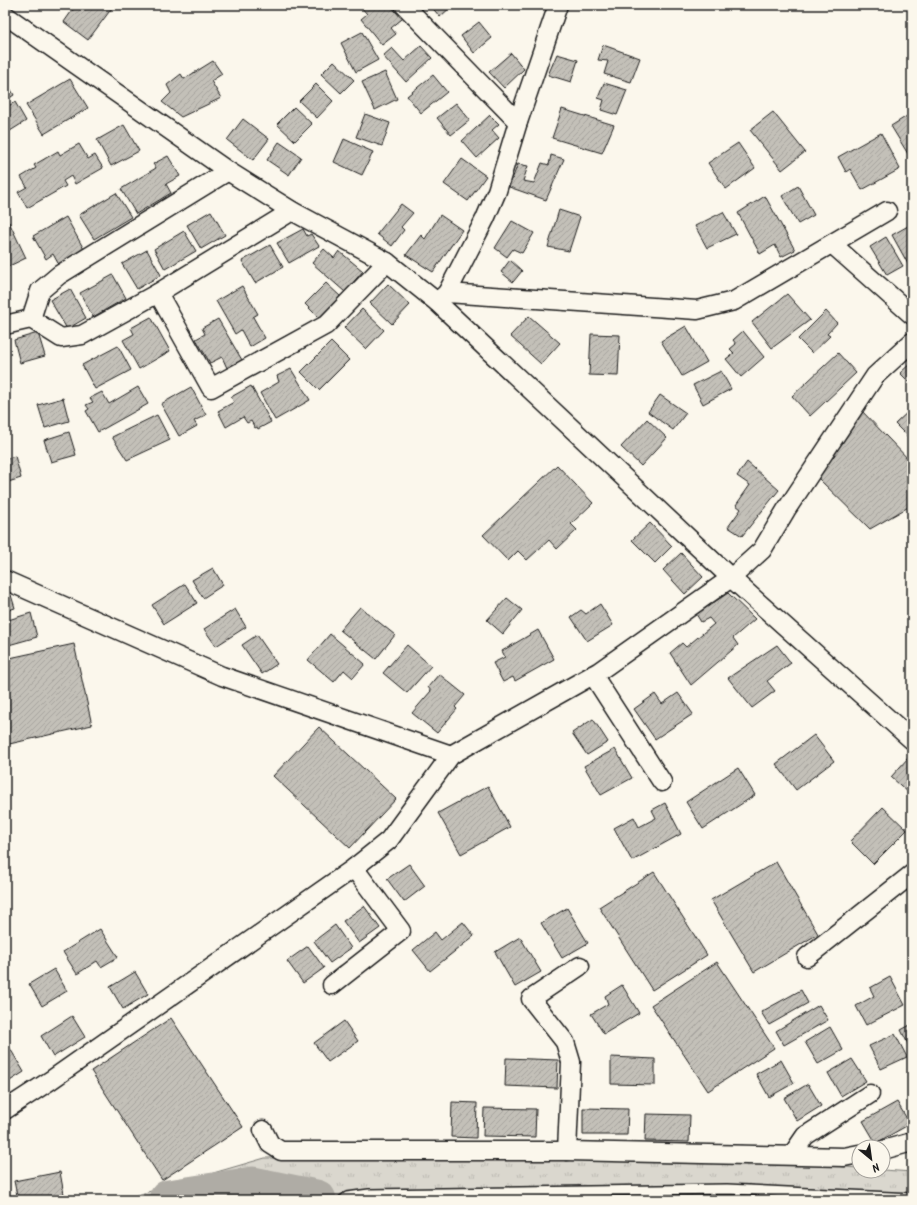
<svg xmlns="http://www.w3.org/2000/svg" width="917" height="1205" font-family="Kalam,sans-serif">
	<defs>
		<pattern id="grass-tufts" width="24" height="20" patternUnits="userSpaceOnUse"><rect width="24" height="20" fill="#dad7ce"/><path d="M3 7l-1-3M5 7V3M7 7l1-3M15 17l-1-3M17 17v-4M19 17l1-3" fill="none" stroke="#bab8b0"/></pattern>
		<pattern id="building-hatch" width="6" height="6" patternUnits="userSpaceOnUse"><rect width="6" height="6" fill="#c3c0b8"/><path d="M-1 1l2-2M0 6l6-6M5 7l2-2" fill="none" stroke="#a7a49e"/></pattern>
	</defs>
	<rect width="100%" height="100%" fill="#fbf7ec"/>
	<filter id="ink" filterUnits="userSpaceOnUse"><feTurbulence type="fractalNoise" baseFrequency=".025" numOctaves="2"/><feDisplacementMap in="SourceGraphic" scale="8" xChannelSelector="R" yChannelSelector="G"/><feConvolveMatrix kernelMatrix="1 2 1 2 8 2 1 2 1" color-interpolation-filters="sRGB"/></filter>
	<g filter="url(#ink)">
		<path fill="url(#grass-tufts)" stroke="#7b7a75" d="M665,1153l194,15v3h24v-1l29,2v28h-792l145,-42z"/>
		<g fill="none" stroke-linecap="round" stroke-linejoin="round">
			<path stroke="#afaca5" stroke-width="41" d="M169,1200l84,-13 63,13"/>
		</g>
		<g fill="url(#building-hatch)" stroke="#1c1c1c">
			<path d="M76,5h32l4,3 -24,32 -24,-18z"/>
			<path d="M364,5h26l12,14 -11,9 5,6 -14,11 -21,-26 6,-5 -6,-7z"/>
			<path d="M430,5h23l-13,12z"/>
			<path d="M479,22l13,16 -18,15 -13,-17z"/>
			<path d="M362,32l16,28 -22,12 -15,-29z"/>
			<path d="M603,45l37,13 -9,24 -27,-8 4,-13 -10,-1z"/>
			<path d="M421,46l11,12 -26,24 -23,-26 9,-8 12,13z"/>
			<path d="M511,53l13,16 -20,19 -15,-16z"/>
			<path d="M557,54l21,6 -7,22 -23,-7z"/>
			<path d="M213,61l9,13 -11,7 10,17 -40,19 -19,-15 9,-9 -4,-8 14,-11 3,5z"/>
			<path d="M334,61l20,19 -13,13 -20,-19z"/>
			<path d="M385,72l12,27 -22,11 -13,-28z"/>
			<path d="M433,75l14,17 -26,21 -14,-17z"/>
			<path d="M5,79l9,16 -9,6z"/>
			<path d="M70,79l18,29 -44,26 -18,-29z"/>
			<path d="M604,83l23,7 -10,25 -16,-5 3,-10 -6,-2z"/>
			<path d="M316,84l17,17 -16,17 -18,-17z"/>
			<path d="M15,102l11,19 -16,10 -5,-9v-14z"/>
			<path d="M456,103l14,17 -19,15 -14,-17z"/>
			<path d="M294,107l18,17 -17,17 -18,-17z"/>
			<path d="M562,109l52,16 -12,28 -50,-15z"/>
			<path d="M773,112l32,40 -23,18 -32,-40z"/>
			<path d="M365,114l25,9 -8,23 -26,-9z"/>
			<path d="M490,115l9,9 -7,6 7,8 -22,20 -15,-17z"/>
			<path d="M907,116l5,9v27l-4,2 -17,-28z"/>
			<path d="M243,119l26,20 -16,21 -26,-20z"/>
			<path d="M124,125l15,26 -28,15 -14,-26z"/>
			<path d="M881,133l19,36 -38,21 -12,-21 -4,3 -8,-15z"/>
			<path d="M344,139l29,13 -11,23 -28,-13z"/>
			<path d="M279,142l22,15 -12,18 -22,-15z"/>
			<path d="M738,143l17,25 -29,21 -18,-26z"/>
			<path d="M79,144l9,15 7,-4 8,13 -28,16 -4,-8 -8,5 3,5 -39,22 -9,-16 9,-5 -6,-10 15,-9 -2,-3 24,-14 2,4z"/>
			<path d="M551,155l13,4 -18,41 -37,-13 9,-23 10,2 -5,15 11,2 8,-20 7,2z"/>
			<path d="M168,156l12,20 -14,8 5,9 -35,21 -15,-25 35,-21 -3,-4z"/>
			<path d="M462,159l24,17 -18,25 -24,-17z"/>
			<path d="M798,186l16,29 -16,9 -16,-28z"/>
			<path d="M116,193l15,24 -37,22 -15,-24z"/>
			<path d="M765,196l30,54 -14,7 -6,-12 -15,9 -22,-41z"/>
			<path d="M401,204l12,9 -12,14 3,3 -12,16 -15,-12z"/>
			<path d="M559,210l21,7 -11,34 -21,-4z"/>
			<path d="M211,211l14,24 -24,14 -14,-24z"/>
			<path d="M723,212l13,22 -29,14 -12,-22z"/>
			<path d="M440,215l22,15 -29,42 -27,-17 15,-20 4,4z"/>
			<path d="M66,217l19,34 -26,14 -6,-11 -7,5 -13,-23z"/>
			<path d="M512,221l22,12 -12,20 -9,-4 -6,8 -12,-9z"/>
			<path d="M9,222l17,36 -21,10v-44z"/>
			<path d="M908,226l4,7v29l-4,2 -16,-29z"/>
			<path d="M303,229l4,7 4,-2 8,12 -30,17 -12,-20z"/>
			<path d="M184,231l12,20 -31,18 -11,-20z"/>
			<path d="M886,237l17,29 -16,9 -17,-28z"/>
			<path d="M270,245l13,22 -28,16 -13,-22z"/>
			<path d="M324,249l10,9 5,-7 24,20 -18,21 -33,-29z"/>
			<path d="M147,250l14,25 -24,14 -15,-25z"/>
			<path d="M510,260l12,11 -9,11 -12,-10z"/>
			<path d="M113,275l13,23 -33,19 -13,-24z"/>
			<path d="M326,283l15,14 -22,21 -14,-14z"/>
			<path d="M388,284l22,21 -18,19 -22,-21z"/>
			<path d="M242,286l16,28 -5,3 12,21 -15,9 -9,-17 -6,4 -19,-33z"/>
			<path d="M70,289l16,29 -19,11 -17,-29z"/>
			<path d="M787,294l23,26 -38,28 -20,-26z"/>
			<path d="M362,309l22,21 -18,19 -22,-21z"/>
			<path d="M826,311l11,12 -10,11 3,2 -18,17 -14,-14z"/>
			<path d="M529,316l31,27 -19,21 -31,-28z"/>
			<path d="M151,317l19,34 -31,18 -16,-29 11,-6 -3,-6z"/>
			<path d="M218,319l24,41 -15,8 -5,-11 -12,6 -14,-24 9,-5 -3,-6z"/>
			<path d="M686,326l21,36 -25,14 -21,-35z"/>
			<path d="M743,331l21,26 -23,20 -15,-18 8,-6 -4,-4 6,-5 -3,-4z"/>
			<path d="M38,333l7,23 -25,7 -6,-23z"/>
			<path d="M591,334l29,1 -2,41 -29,-1z"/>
			<path d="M331,342l18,18 -30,30 -18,-18z"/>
			<path d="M118,346l13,24 -36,19 -13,-24z"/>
			<path d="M838,353l18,20 -46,43 -18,-20z"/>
			<path d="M912,362v23l-12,-12z"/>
			<path d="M291,369l19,31 -35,20 -15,-27 19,-11 -2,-6z"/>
			<path d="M721,371l10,18 -28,15 -10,-19z"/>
			<path d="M251,386l20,36 -13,7 -1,-2 -2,1 -4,-7 -4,2 -4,-6 -17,10 -8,-16 16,-9 -3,-5z"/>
			<path d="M138,387l10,17 -50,28 -12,-21 3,-2 -3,-4 7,-3 -3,-4 12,-6 7,12z"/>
			<path d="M191,387l15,28 -12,6 3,5 -18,10 -18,-32z"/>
			<path d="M660,395l26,18 -13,17 -25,-18z"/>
			<path d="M63,398l6,23 -24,7 -7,-23z"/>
			<path d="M912,408v33l-17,-17z"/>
			<path d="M860,409l52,54v42l-42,24 -54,-53z"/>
			<path d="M157,415l13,25 -43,20 -15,-23z"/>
			<path d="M647,419l20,19 -26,28 -20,-19z"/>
			<path d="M69,432l7,23 -25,7 -7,-22z"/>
			<path d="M15,456l6,22 -16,5v-24z"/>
			<path d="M747,462l32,28 -37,46 -14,-9 13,-18 -5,-4 14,-20 -13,-9z"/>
			<path d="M557,465l36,38 -22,21 6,6 -20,19 -8,-9 -22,20 -9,-9 -10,10 -25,-26z"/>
			<path d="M650,523l22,23 -17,17 -23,-23z"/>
			<path d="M681,553l22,24 -18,17 -22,-24z"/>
			<path d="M213,568l10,17 -20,13 -11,-18z"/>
			<path d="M185,584l12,19 -33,21 -12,-19z"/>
			<path d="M728,593l27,26 -22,19 5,7 -47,40 -21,-32 12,-10 4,4 28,-23 -5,-6 -8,4 -5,-8z"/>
			<path d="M11,595l4,13 -10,3v-14z"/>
			<path d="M507,598l15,12 -19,24 -16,-14z"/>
			<path d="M600,604l13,21 -26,16 -16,-24 10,-7 5,4z"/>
			<path d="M360,607l35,28 -19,24 -36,-29z"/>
			<path d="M235,609l11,18 -30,19 -12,-17z"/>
			<path d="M31,613l6,24 -32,9v-25z"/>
			<path d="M538,630l16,29 -39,22 -2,-4 -10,5 -10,-19 12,-6 -3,-6z"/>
			<path d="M330,634l35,30 -12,14 -9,-8 -10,12 -26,-22z"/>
			<path d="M257,635l20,29 -15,10 -20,-29z"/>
			<path d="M74,644l18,81 -87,20v-86z"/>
			<path d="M407,645l24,21 -24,27 -24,-20z"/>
			<path d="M777,645l14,18 -24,18 8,10 -23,17 -24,-30z"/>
			<path d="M439,674l26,21 -10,12 2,2 -20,24 -25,-20 19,-22 -3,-4z"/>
			<path d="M678,693l15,21 -38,25 -21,-30 21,-15 7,10z"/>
			<path d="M593,719l15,23 -21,13 -15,-22z"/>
			<path d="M319,727l77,72 -46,49 -77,-72z"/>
			<path d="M814,735l20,26 -38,29 -20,-26z"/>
			<path d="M615,749l17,29 -31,17 -17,-29z"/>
			<path d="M908,758l4,3v29l-3,3 -18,-16z"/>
			<path d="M738,768l17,27 -52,34 -17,-27z"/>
			<path d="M488,786l22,41 -49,27 -23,-41z"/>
			<path d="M665,803l16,31 -49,27 -18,-33 20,-11 5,10 17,-9 -4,-8z"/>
			<path d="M883,807l24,23 -34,34 -23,-23z"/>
			<path d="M776,862l42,72 -64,38 -43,-72z"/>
			<path d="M409,864l16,22 -21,16 -17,-23z"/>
			<path d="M654,872l53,83 -55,35 -53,-83z"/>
			<path d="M364,906l16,22 -21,15 -16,-22z"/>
			<path d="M567,908l21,35 -26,15 -21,-35z"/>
			<path d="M463,922l11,14 -44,35 -17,-21 22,-18 6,8z"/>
			<path d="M335,925l16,23 -21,15 -16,-22z"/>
			<path d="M100,929l18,28 -17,10 -4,-6 -20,13 -14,-22z"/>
			<path d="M520,937l21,35 -26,15 -20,-35z"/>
			<path d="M308,946l16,22 -21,15 -16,-22z"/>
			<path d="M717,962l57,86 -66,43 -57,-86z"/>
			<path d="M54,969l13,22 -25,15 -13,-22z"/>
			<path d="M135,972l13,22 -25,15 -13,-22z"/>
			<path d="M890,977l15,28 -39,20 -10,-19 18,-10 -4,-8z"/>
			<path d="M622,985l17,28 -35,21 -13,-20 17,-10 -3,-8z"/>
			<path d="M801,990l7,13 -39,22 -8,-13z"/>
			<path d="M819,1005l9,15 -44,25 -8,-14z"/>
			<path d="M72,1016l13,21 -32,20 -12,-21z"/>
			<path d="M171,1018l72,109 -81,53 -71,-109z"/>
			<path d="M344,1021l14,20 -30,21 -14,-19z"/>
			<path d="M912,1024v28l-11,-22z"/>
			<path d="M830,1027l13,23 -25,14 -13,-22z"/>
			<path d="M895,1034l12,23 -26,12 -12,-23z"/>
			<path d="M5,1040l19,32 -19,12z"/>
			<path d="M611,1057l44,2v26l-44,-1z"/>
			<path d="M506,1058l52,2 -1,28 -52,-2z"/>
			<path d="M852,1059l14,22 -25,15 -13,-23z"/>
			<path d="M781,1060l13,23 -25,14 -13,-23z"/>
			<path d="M808,1084l13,22 -24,15 -13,-23z"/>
			<path d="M452,1102l25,1 -1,35 -25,-1z"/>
			<path d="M897,1102l13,22 -34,19 -13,-22z"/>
			<path d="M484,1108l52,1 -1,28 -52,-1z"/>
			<path d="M583,1108l45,1 -1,26h-44z"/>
			<path d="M646,1114l44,1 -1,27 -44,-1z"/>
			<path d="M60,1172l5,28h-47l-4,-19z"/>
		</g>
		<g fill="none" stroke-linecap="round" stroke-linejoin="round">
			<defs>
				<path id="lane" d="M343,1200l4,-3 22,-3 358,-5 185,9"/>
				<g id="street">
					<path d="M404,5l114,117"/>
					<path d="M5,15l223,156 64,40 95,51 50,40 10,-9 250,17 37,-9 153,-90"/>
					<path d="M832,244l80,71"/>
					<path d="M158,293l53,95 115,-63 61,-63"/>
					<path d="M447,293l38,-74 12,-28 21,-69 40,-117"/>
					<path d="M437,302l294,276 181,162"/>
					<path d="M31,319l9,-28 19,-16 169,-104"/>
					<path d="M5,325l26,-6 30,19 21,-3 76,-42 134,-82"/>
					<path d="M5,580l217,96 229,79"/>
					<path d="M593,675l69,107"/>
					<path d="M807,957l105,-83"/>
					<path d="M332,985l69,-54 -47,-63"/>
					<path d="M5,1110l46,-30 303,-212 35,-28 62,-85 147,-83 133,-94 31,-28 24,-40 89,-134 37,-34"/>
					<path d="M263,1130l7,14 11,7h286l277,6 15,-3"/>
					<path d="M883,1150l29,-8"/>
					<path d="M567,1151l4,-89 -6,-20 -34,-43 49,-33"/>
					<path d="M792,1155l13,-19 65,-42"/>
				</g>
			</defs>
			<use href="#lane" stroke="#1c1c1c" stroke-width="12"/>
			<use href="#street" stroke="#1c1c1c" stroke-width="21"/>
			<use href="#lane" stroke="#fbf7ec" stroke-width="9"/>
			<use href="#street" stroke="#fbf7ec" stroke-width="18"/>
		</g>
	</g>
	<rect width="917" height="1205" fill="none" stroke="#fbf7ec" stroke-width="20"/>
	<rect x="10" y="10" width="897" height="1185" fill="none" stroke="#1c1c1c" stroke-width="1.5" filter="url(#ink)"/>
	<g transform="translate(871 1159) rotate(151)"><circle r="19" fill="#fbf7ec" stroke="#a29f99"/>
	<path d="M0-3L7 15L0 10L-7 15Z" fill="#1c1c1c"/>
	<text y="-6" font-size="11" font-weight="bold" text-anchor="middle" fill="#1c1c1c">N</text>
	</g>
</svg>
